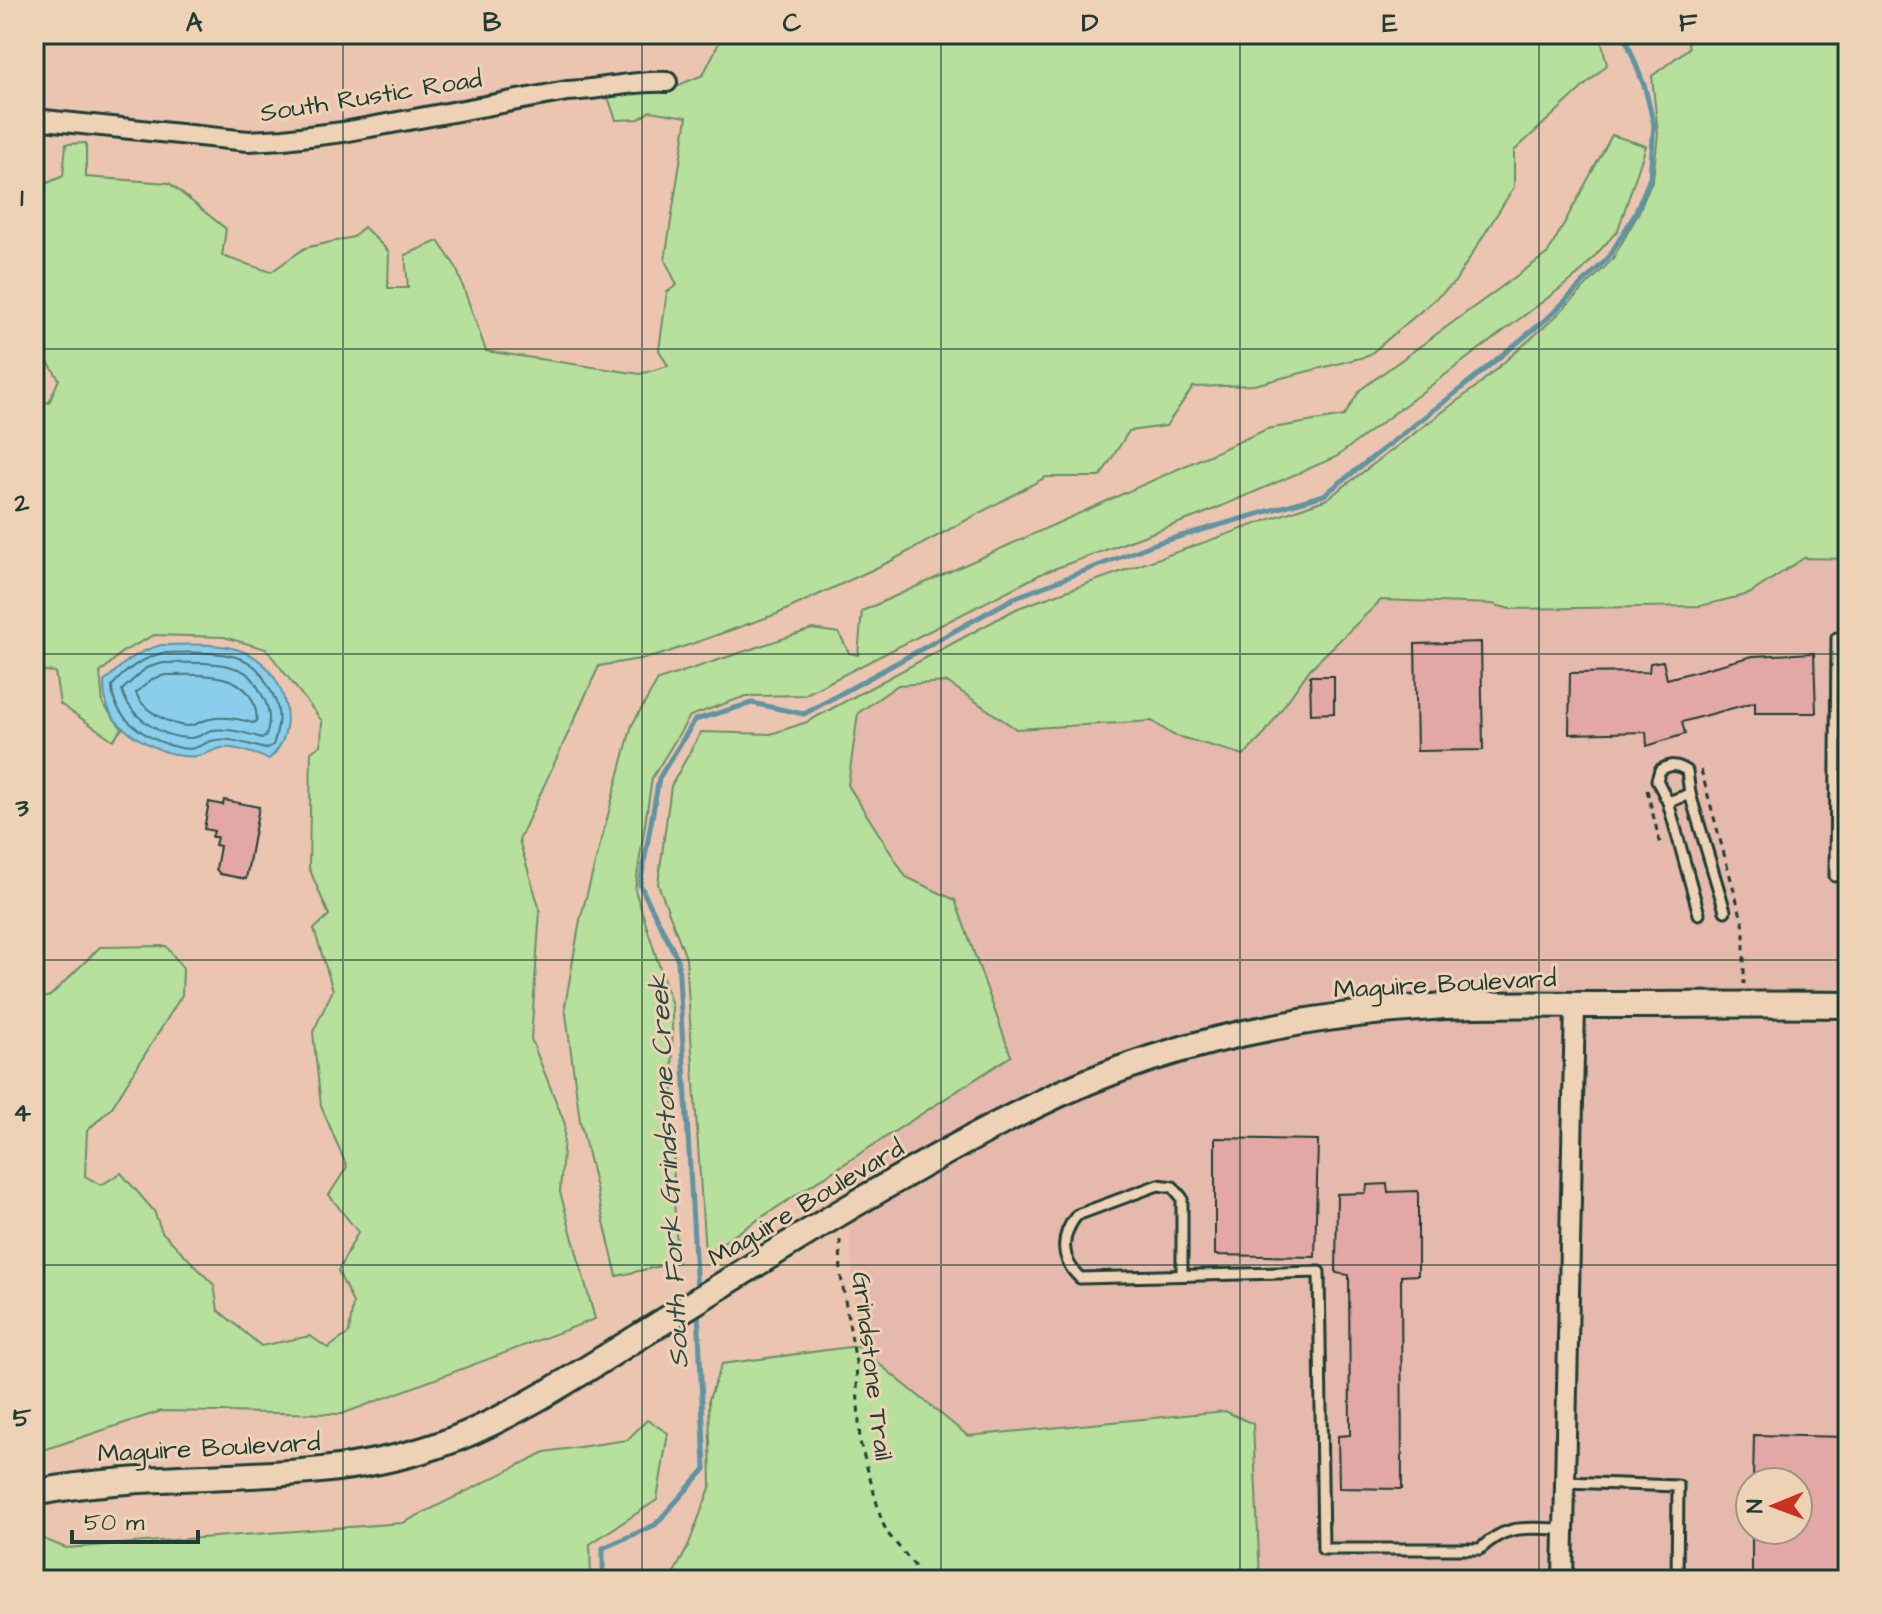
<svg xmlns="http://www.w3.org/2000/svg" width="1882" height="1614" font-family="'Architects Daughter',sans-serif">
	<rect width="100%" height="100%" fill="#ebc5b0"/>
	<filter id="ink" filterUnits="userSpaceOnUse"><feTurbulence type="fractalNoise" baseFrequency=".0125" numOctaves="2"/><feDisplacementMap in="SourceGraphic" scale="16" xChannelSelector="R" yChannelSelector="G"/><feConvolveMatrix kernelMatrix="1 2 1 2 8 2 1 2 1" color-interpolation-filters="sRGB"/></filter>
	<g filter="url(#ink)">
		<path fill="#e5b9ab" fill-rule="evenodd" d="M1804,558l44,1v1021h-588l-7,-156 -29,-13 -256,25 -111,-90 -11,-181 165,-109 -56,-156 -49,-23 -58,-92 10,-72 40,-28 49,-3 69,47 136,-8 21,14 89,2 48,-68 71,-69 111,4 18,5 190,-3 49,-12zM1750,1482h48v48h-48z"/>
		<g fill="#b7e09d" stroke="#6b8e68" stroke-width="2">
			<path d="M721,34h879l7,31 -93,86v36l-60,96 -86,73 -114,29 -61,2 -27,39 -37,5 -29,46h-54l-155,84 -114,53 -120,42 -58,10 -80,174 21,70 -9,129 34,85 -5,68 35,127 -253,95 -181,-3 -127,42v-453l16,-4 50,-49 66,-1 17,22 -1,27 -70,112 -25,24 -2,45 16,9 20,-12 33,38 8,21 52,53 4,25 43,36 49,-10 18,12 21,-15 4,-30 -15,-32 20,-39 -29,-37 18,-28 -26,-61 -8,-74 20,-42 -19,-61 15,-14 -20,-47 2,-116 10,-7 1,-24 -56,-72 -42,-12 -70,-2 -32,17 -22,21 3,31 19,25 -9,11 -53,-36 -5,-32 -21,-2v-273l15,6 10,-24 -25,-39v-151l29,-13 3,-32 20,-1v34l83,6 57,46 -4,27 49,16 34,-24 48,-11 11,-10 25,25 -1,36h20l-3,-33 33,-14 18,26 30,84 154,23 28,-8 -9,-16 8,-58 10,-7 -12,-25 22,-143 -37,-6 -11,8 -23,1 -8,-23 36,-11 30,1 29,-12 16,-32z"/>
			<path d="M1686,34h162v525l-44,-1 -55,36 -49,12 -190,3 -18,-5 -111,-4 -71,69 -48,68 -18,18 -71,-20 -21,-14 -136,8 -69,-47 -49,3 -40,28 -10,72 58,92 49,23 56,156 -306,198 -19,-296 -28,-74 13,-98 30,-54 70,2 36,-12 211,-114 309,-109 150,-113 76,-67 59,-59 25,-44 16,-37 5,-45 -6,-58 37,-28z"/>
			<path d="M1612,135l34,11 -28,84 -40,45 -242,182 -133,57 -160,59 -239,122 -58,1 -56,20 -38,62 -17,112 37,116 2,194 4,62 -61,14 -37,-155 -15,-115 15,-86 52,-195 26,-45 154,-51 27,4 10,20 9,2 4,-44 405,-182 77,-13 16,-26 188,-137z"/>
			<path d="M857,1346l111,90 257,-25 28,13 7,156h-635l5,-5 41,3 16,-29 24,-64 -2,-86 13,-35z"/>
			<path d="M647,1420l21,13 -11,67 -67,44 1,36h-553l-4,-5v-40l32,13 337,-25 142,-71 82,-12z"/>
		</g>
		<path fill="#8aceeb" stroke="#5f94a2" stroke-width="2" d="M161,645c26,0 56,-3 81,6 41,14 62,78 27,108 -12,-4 -24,-9 -37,-11 -18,-2 -21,6 -35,8 -26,4 -75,-21 -87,-44 -5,-10 -6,-19 -6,-30 18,-18 32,-30 57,-37z"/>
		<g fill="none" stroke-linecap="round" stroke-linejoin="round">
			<g stroke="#4a777d" stroke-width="2">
				<path d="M162,653c27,0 77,-5 96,17 4,4 7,11 10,16 13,20 13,36 5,59l-7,4c-17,-4 -38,-13 -55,-8 -11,4 -17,10 -30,7 -29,-6 -69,-28 -69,-62 14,-17 29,-27 50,-33z"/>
				<path d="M163,663c24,0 70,-4 88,14 4,4 7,11 10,16 9,15 10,27 5,43l-4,2c-16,-5 -33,-10 -50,-8 -8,2 -14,9 -23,8 -28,0 -60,-22 -67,-48l24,-22z"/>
				<path d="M165,675c38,0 90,-6 92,46l-4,2c-14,-4 -29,-7 -43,-4 -9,1 -16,8 -24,7 -18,-2 -44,-16 -50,-33l16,-14z"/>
			</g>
			<g stroke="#5f94a2" stroke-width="5">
				<path d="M697,1292l-19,-332 -38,-75 19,-107 36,-58 57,-17 52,11 210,-116 143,-55 167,-48 129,-100 97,-79 58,-58 27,-44 15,-36 4,-53 -9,-37 -21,-54"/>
				<path d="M603,1580v-32l52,-23 50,-56 -7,-159"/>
			</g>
		</g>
		<g fill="#e3a8a6" stroke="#1f3d34" stroke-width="2">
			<path d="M1481,642l2,108 -66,1 -2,-107z"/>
			<path d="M1814,653l2,60h-61v-11l-73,20 3,12 -38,12 -1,-14 -77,2 1,-61 79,-1 1,-9 13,-2 4,18 86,-23z"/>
			<path d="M1310,676h24v37l-23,1z"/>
			<path d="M224,800l35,7 -13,72 -26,-5 -4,-5 4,-23 -5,-1 2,-8h-5l2,-6 -10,-2 5,-27 14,3z"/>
			<path d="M1215,1138l103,2 -3,117 -100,-2z"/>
			<path d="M1387,1184l1,8 30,-1v84l-17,1 1,213 -63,-1 -1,-52 12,-1 -1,-160 -13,-2 1,-79 29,-1 1,-8z"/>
			<path d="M1754,1435l94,2v143h-96v-50h46v-48h-45z"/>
		</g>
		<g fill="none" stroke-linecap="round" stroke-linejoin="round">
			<defs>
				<g id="service">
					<path d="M1668,802l-11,-22 3,-10c11,-6 17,-6 27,1l3,23"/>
					<path d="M1835,876l2,-238"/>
					<path d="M1699,914l-31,-112 22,-8 35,117"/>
					<path d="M1182,1273v-75l-9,-11 -15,-2 -81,30c-17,21 -17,44 3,63l239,-6 4,277h157c29,-27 47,-20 84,-20"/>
					<path d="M1565,1482l113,4 -1,94"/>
				</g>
				<g id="minor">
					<path d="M34,119l214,22 36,-2 59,-7 224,-41c34,-1 66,-11 100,-9"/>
					<path d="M1563,1580l12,-575"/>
				</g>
				<path id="tertiary" d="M34,1493c132,-27 272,-3 402,-47 74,-25 153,-79 220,-120 123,-76 246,-155 376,-219 124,-62 263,-91 400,-100 58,-4 116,-2 174,-2 81,0 161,-1 242,0"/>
			</defs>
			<use href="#service" stroke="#1f3d34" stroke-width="15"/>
			<use href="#minor" stroke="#1f3d34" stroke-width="24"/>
			<use href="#tertiary" stroke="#1f3d34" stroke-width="30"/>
			<g stroke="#1f3d34" stroke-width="3" stroke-dasharray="6 6" stroke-linecap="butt">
				<path d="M1701,770l43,157v57"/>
				<path d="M1647,790l14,57"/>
				<path d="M840,1240l1,37 15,86 4,79 22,80 7,13 25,30 2,15"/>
			</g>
			<use href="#service" stroke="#eed2b5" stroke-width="9"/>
			<use href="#minor" stroke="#eed2b5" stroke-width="18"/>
			<use href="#tertiary" stroke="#eed2b5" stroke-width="24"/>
		</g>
	</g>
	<path fill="none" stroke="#1f3d34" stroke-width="2" stroke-opacity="0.55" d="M343,34v1546M642,34v1546M941,34v1546M1240,34v1546M1539,34v1546M34,349h1814M34,654h1814M34,960h1814M34,1265h1814"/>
	<g text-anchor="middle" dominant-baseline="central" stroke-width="6" stroke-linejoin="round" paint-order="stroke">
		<g font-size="26" fill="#1f3d34" stroke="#eed2b5">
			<text transform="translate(371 96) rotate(-9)">South Rustic Road</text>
			<text transform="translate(1445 984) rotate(-3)">Maguire Boulevard</text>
			<text transform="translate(806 1203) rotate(-31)">Maguire Boulevard</text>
			<text transform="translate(872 1366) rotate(83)">Grindstone Trail</text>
			<text transform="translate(209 1448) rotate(-3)">Maguire Boulevard</text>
		</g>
		<g font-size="28" font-style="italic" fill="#2a4c46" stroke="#eed2b5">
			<text transform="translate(669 1171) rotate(-93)">South Fork Grindstone Creek</text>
		</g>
	</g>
	<rect width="1882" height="1614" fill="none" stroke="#eed2b5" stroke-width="88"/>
	<g transform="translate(1774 1506) rotate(269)"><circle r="38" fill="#eed2b5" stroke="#9b9681" stroke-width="2"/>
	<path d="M0-6L14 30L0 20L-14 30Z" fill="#c8321e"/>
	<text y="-12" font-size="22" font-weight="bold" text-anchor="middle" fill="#1f3d34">N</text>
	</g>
	<path d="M72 1530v12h126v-12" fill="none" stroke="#1f3d34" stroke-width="4"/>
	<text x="84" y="1530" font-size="24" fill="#1f3d34" stroke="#eed2b5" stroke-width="6" paint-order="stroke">50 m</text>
	<rect x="44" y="44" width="1794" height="1526" fill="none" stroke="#1f3d34" stroke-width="3"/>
	<g font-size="26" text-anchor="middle" font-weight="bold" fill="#1f3d34">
		<text x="194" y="31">A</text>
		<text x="492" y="31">B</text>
		<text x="792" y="31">C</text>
		<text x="1090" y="31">D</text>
		<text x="1390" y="31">E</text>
		<text x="1688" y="31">F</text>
		<text x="22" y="206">1</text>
		<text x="22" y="511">2</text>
		<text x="22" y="816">3</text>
		<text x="22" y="1121">4</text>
		<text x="22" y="1426">5</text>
	</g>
</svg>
